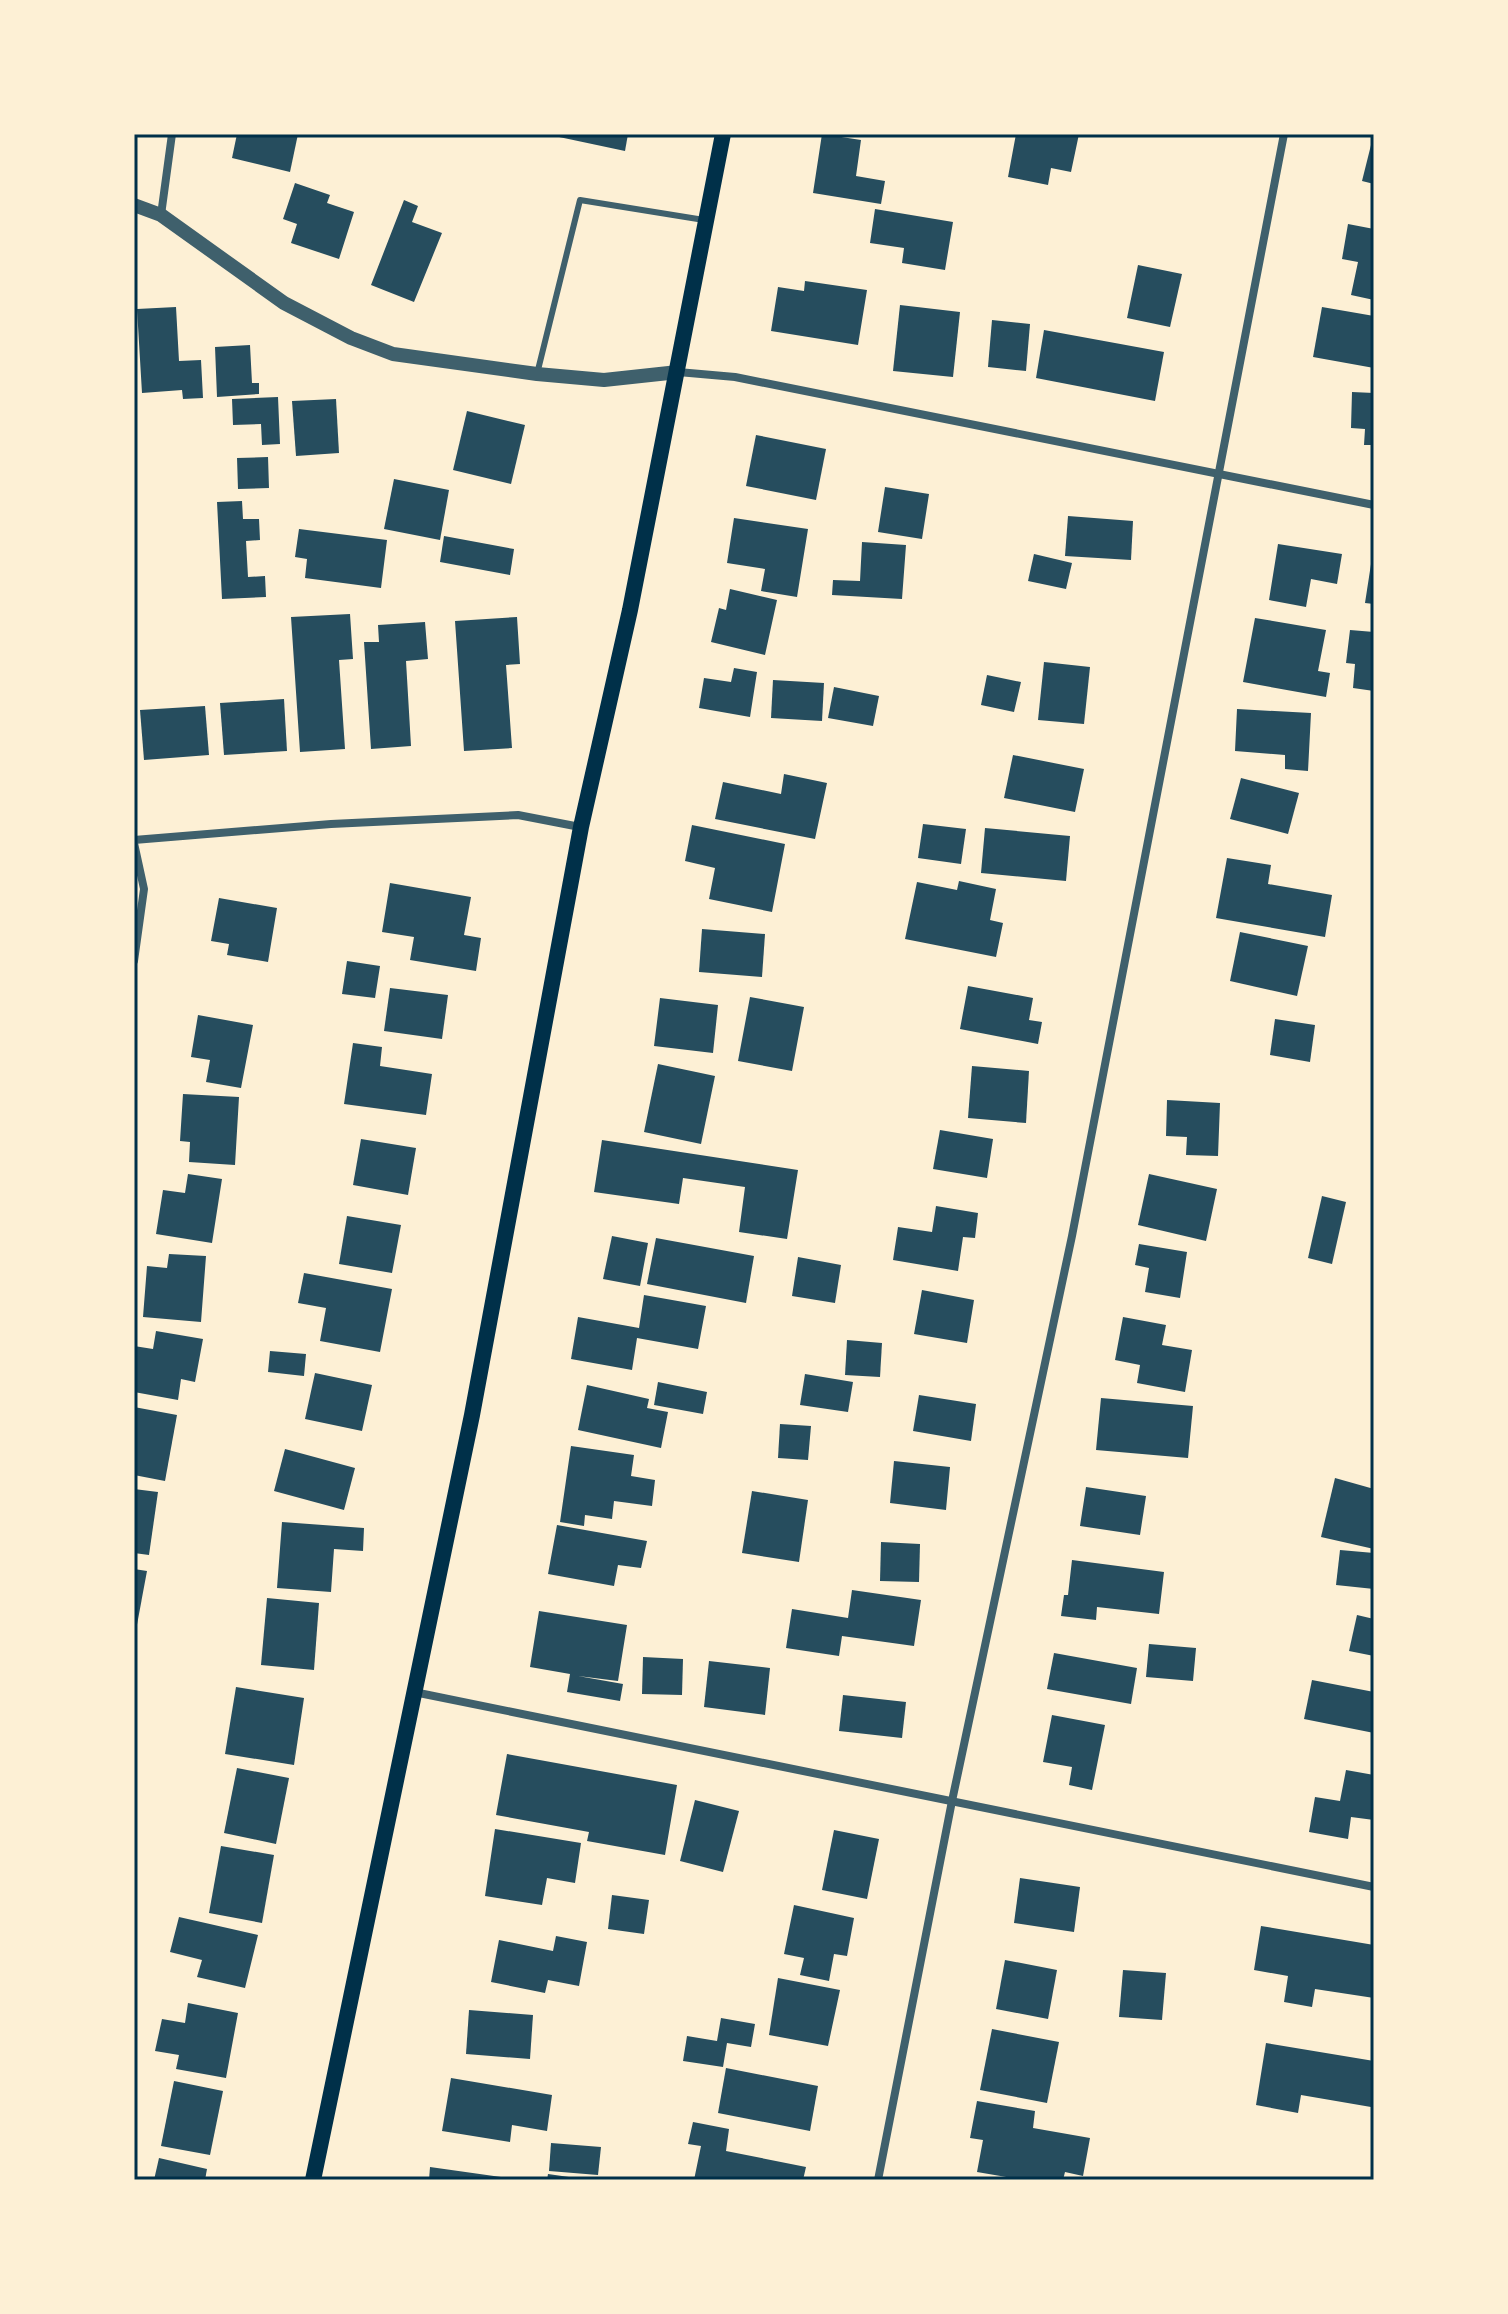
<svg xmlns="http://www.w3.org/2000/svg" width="1508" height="2314" font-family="'Space Grotesk',sans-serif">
	<rect width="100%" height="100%" fill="#fdf0d5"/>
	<g fill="#264d5e">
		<path d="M237,134h61l-8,38 -58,-14z"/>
		<path d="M545,134h83l-3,17z"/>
		<path d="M822,134l39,6 -5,36 29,5 -4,23 -68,-11z"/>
		<path d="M1016,134h63l-8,38 -20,-4 -3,17 -40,-8z"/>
		<path d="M1371,145l3,1v38l-12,-3z"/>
		<path d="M295,183l35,12 -3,8 27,9 -15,47 -48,-16 6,-19 -14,-5z"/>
		<path d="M404,200l14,6 -6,16 30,11 -28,69 -43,-17z"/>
		<path d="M875,209l78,13 -8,48 -43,-7 2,-15 -34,-5z"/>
		<path d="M1348,224l26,5v71l-23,-5 7,-33 -16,-3z"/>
		<path d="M1138,265l44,9 -12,53 -43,-9z"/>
		<path d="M805,281l62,9 -9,55 -87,-14 7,-44 26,4z"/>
		<path d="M900,305l60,7 -7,65 -60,-6z"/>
		<path d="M176,307l3,54 22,-1 2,38 -20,1 -1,-9 -40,3 -5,-84z"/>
		<path d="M1322,307l52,9v52l-61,-11z"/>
		<path d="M992,320l38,4 -4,47 -38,-4z"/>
		<path d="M1044,330l120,22 -9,49 -119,-23z"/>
		<path d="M250,345l2,38h7v11l-42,3 -2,-50z"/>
		<path d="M1352,392l22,1v52h-10l1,-16 -14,-1z"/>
		<path d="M278,397l2,47 -18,1 -1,-21 -28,1 -1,-26z"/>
		<path d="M336,399l3,54 -43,3 -4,-55z"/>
		<path d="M467,411l58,14 -14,59 -58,-14z"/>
		<path d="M756,435l70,14 -10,51 -70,-14z"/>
		<path d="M268,457l1,31 -31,1 -1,-31z"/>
		<path d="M394,479l55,11 -9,50 -56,-11z"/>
		<path d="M885,487l44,7 -7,45 -44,-7z"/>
		<path d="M242,501l1,18h16l1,21 -14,1 2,36 17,-1 1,21 -44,2 -5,-97z"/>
		<path d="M1068,516l65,5 -2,39 -66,-4z"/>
		<path d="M734,518l74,11 -11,68 -36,-6 4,-22 -38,-6z"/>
		<path d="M299,529l88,11 -6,48 -76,-10 2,-19 -12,-2z"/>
		<path d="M444,536l70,13 -4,26 -70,-13z"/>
		<path d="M862,542l44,3 -4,54 -70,-4 1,-15 27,1z"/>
		<path d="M1278,544l64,10 -5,30 -26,-5 -5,28 -37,-7z"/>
		<path d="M1034,554l38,9 -6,26 -38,-8z"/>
		<path d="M1371,564l3,1v39l-9,-1z"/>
		<path d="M730,589l47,11 -12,55 -54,-13 8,-34 7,2z"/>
		<path d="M350,614l3,45 -14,1 6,89 -45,3 -9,-135z"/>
		<path d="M517,617l3,47 -14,1 6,83 -48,3 -9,-130z"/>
		<path d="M1255,618l71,12 -8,41 12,2 -4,24 -83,-15z"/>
		<path d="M425,622l3,37 -22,2 5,85 -40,3 -7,-107h15l-1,-17z"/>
		<path d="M1350,630l24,2v59l-21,-3 2,-24 -9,-1z"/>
		<path d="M1044,662l46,5 -6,57 -46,-4z"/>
		<path d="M734,668l23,4 -7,45 -51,-9 5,-30 27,4z"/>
		<path d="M987,675l34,7 -7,30 -33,-7z"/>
		<path d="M773,680l51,3 -2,38 -51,-3z"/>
		<path d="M834,687l45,9 -6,30 -45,-8z"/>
		<path d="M284,699l3,52 -63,4 -4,-52z"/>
		<path d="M205,706l4,49 -65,5 -4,-50z"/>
		<path d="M1237,709l74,4 -3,58 -23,-2v-14l-50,-4z"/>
		<path d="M1013,755l71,14 -9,43 -71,-14z"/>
		<path d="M784,774l43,9 -12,56 -100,-20 8,-37 58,12z"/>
		<path d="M1241,778l58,15 -11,41 -58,-15z"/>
		<path d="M923,824l43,5 -5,35 -43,-6z"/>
		<path d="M692,825l93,19 -13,68 -63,-13 6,-31 -30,-7z"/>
		<path d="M985,828l85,8 -4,45 -85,-8z"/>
		<path d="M1227,858l44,7 -3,19 64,11 -7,42 -109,-19z"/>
		<path d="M959,881l37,8 -6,31 13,3 -7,34 -91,-18 12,-57 40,8z"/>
		<path d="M390,883l81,14 -7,38 17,3 -5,33 -66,-11 4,-23 -32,-5z"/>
		<path d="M219,898l58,10 -9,54 -41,-7 2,-11 -18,-3z"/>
		<path d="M702,929l63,5 -3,43 -63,-5z"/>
		<path d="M1240,932l68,14 -11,50 -67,-15z"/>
		<path d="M347,961l33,5 -5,32 -33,-4z"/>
		<path d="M968,986l65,12 -4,22 13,2 -4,22 -78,-15z"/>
		<path d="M390,988l58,7 -6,44 -58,-8z"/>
		<path d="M750,997l54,10 -12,64 -54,-10z"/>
		<path d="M660,998l58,7 -5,48 -59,-7z"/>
		<path d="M198,1015l55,10 -12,63 -35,-6 4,-22 -19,-3z"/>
		<path d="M1275,1019l40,6 -5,37 -40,-7z"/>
		<path d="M353,1043l29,4 -2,19 52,8 -6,41 -82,-11z"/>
		<path d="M658,1064l57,12 -14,68 -57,-12z"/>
		<path d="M972,1066l57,5 -3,52 -58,-5z"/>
		<path d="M183,1094l56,3 -4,68 -46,-3 1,-20 -10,-1z"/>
		<path d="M1167,1100l53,3 -2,53 -32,-1 1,-18 -21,-1z"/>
		<path d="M940,1130l53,9 -6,39 -54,-9z"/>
		<path d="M361,1139l55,9 -8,47 -55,-10z"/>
		<path d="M602,1140l196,30 -11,69 -48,-7 6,-45 -62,-9 -4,26 -85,-12z"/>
		<path d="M188,1174l34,5 -10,64 -56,-9 7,-44 22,3z"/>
		<path d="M1149,1174l68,15 -11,52 -68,-16z"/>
		<path d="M1322,1196l24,6 -14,62 -24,-6z"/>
		<path d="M936,1206l42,7 -3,25 -12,-1 -5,34 -65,-11 5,-33 34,5z"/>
		<path d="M347,1216l54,9 -9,48 -53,-9z"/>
		<path d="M612,1236l36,7 -8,43 -37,-7z"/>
		<path d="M656,1238l98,18 -8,47 -99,-19z"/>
		<path d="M1139,1244l48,8 -7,46 -35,-6 4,-24 -14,-3z"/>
		<path d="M169,1254l37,2 -5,66 -58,-5 4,-51 20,2z"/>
		<path d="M798,1257l43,8 -6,38 -43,-7z"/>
		<path d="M304,1273l88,16 -12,63 -60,-11 6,-33 -28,-5z"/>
		<path d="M922,1290l52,10 -7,43 -53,-9z"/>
		<path d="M644,1295l62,11 -8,43 -61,-11 -5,32 -61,-11 7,-42 61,11z"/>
		<path d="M1123,1317l43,8 -4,20 30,5 -7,42 -48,-9 3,-18 -25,-5z"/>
		<path d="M156,1331l47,8 -8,43 -14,-3 -3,21 -44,-8v-46l19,3z"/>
		<path d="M847,1340l35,3 -2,34 -35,-2z"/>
		<path d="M270,1351l36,3 -2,22 -36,-4z"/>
		<path d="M315,1373l57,12 -10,46 -57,-12z"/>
		<path d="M805,1374l48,8 -5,30 -48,-7z"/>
		<path d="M658,1382l49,10 -4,22 -49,-9z"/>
		<path d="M587,1385l62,14 -2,9 21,4 -7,36 -83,-18z"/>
		<path d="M919,1395l57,9 -5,37 -58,-10z"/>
		<path d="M1101,1398l92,8 -5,52 -92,-8z"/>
		<path d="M134,1407l43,8 -12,66 -31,-6z"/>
		<path d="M780,1424l31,2 -3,34 -30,-2z"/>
		<path d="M571,1446l63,9 -3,21 24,4 -3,26 -38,-5 -2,18 -27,-4 -1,11 -24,-4z"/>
		<path d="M285,1449l70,19 -11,42 -70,-19z"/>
		<path d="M894,1461l56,6 -4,43 -56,-7z"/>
		<path d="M1335,1478l39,11v60l-53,-12z"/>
		<path d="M1086,1487l60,9 -6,39 -60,-9z"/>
		<path d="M134,1489l24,3 -9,63 -15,-2z"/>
		<path d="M752,1491l56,9 -9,62 -57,-9z"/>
		<path d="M282,1522l82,6 -1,23 -29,-2 -3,43 -54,-4z"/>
		<path d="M557,1525l90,16 -6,27 -23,-3 -4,21 -66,-12z"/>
		<path d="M881,1542l39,2 -1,38 -39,-1z"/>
		<path d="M1340,1550l34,3v36l-38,-4z"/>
		<path d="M1072,1560l92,12 -5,42 -62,-7 -1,13 -35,-4 3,-21h4z"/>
		<path d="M134,1569l13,2 -11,59h-2z"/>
		<path d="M852,1590l69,10 -7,46 -72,-10 -3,20 -53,-8 6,-39 56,9z"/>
		<path d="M267,1598l52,5 -5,67 -53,-5z"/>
		<path d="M539,1611l88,14 -9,56 -40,-5 45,8 -3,17 -53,-9 3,-18 -40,-7z"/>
		<path d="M1357,1615l17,4v37l-25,-5z"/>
		<path d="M1149,1644l47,4 -3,33 -47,-4z"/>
		<path d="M1054,1653l83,15 -6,36 -84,-15z"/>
		<path d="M643,1657l40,2 -1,36 -40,-1z"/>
		<path d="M709,1661l61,7 -5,47 -61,-8z"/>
		<path d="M1312,1680l62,12v41l-70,-14z"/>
		<path d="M236,1687l68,11 -10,67 -69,-11z"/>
		<path d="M843,1695l63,7 -4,36 -63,-7z"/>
		<path d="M1052,1715l53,10 -13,65 -23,-5 3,-18 -29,-5z"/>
		<path d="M507,1754l170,31 -12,70 -78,-14 2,-9 -93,-17z"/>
		<path d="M237,1768l52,10 -13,66 -52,-11z"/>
		<path d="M1346,1770l28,5v45l-23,-3 -3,22 -39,-7 6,-35 25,4z"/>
		<path d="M695,1800l44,11 -16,61 -43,-11z"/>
		<path d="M495,1829l86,14 -6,40 -28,-5 -5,27 -57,-9z"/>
		<path d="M834,1830l45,9 -12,60 -45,-9z"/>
		<path d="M221,1846l53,9 -12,68 -53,-10z"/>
		<path d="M1020,1878l60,9 -6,45 -60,-9z"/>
		<path d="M612,1895l37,5 -5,34 -36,-5z"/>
		<path d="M794,1905l60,13 -7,38 -13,-2 -5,27 -29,-6 4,-17 -20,-4z"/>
		<path d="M179,1917l79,18 -13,53 -48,-11 5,-17 -32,-8z"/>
		<path d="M1261,1926l113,19v53l-59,-9 -3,18 -28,-5 4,-26 -34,-6z"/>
		<path d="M556,1936l31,6 -8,44 -31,-6 -3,13 -54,-11 8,-42 54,11z"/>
		<path d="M1005,1960l52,10 -9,49 -52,-10z"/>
		<path d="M1123,1970l43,3 -4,47 -43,-3z"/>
		<path d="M778,1978l62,12 -12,56 -59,-11z"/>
		<path d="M188,2003l50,10 -12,65 -50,-9 3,-14 -24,-4 7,-32 23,4z"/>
		<path d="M469,2010l64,5 -3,44 -64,-5z"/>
		<path d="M721,2018l34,6 -4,23 -24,-4 -4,24 -40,-6 4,-25 30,5z"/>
		<path d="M992,2029l67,13 -12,61 -67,-13z"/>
		<path d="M1266,2043l108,18 -3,46 -70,-12 -3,18 -42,-8z"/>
		<path d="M726,2068l92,18 -8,45 -92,-18z"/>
		<path d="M451,2078l101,17 -5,36 -35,-6 -2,17 -68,-11z"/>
		<path d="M174,2081l49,10 -13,64 -49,-9z"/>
		<path d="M977,2101l58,10 -2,17 57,10 -7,38 -18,-4 -2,8h-39l-47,-8 6,-32 -13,-2z"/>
		<path d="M693,2122l36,7 -3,22 80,16 -3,13h-109l7,-34 -13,-2z"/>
		<path d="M551,2143l50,4 -3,28 -49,-4z"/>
		<path d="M159,2158l48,11 -2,11h-51z"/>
		<path d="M430,2167l78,11v2h-79z"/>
		<path d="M548,2174l28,4v2h-29z"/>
	</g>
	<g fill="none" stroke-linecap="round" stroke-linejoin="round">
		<path stroke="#3f606c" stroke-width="6" d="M537,374l43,-174 124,20"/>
		<g stroke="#3f606c" stroke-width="8">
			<path d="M161,215l11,-81"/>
			<path d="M678,372l57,5 639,128"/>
			<path d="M134,840l197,-16 187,-9 62,12"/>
			<path d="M134,843l10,46 -10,72"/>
			<path d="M414,1692l960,195"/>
			<path d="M878,2180l74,-379 120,-565 212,-1102"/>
		</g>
		<path stroke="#3f606c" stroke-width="14" d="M134,205l27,10 123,88 67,35 42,16 144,20 67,6 74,-8"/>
		<path stroke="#003049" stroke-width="16" d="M313,2180l159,-765 109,-588 49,-217 93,-476"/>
	</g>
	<rect width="1508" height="2314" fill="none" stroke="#fdf0d5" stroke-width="272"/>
	<rect x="136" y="136" width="1236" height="2042" fill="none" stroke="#003049" stroke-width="3"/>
</svg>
